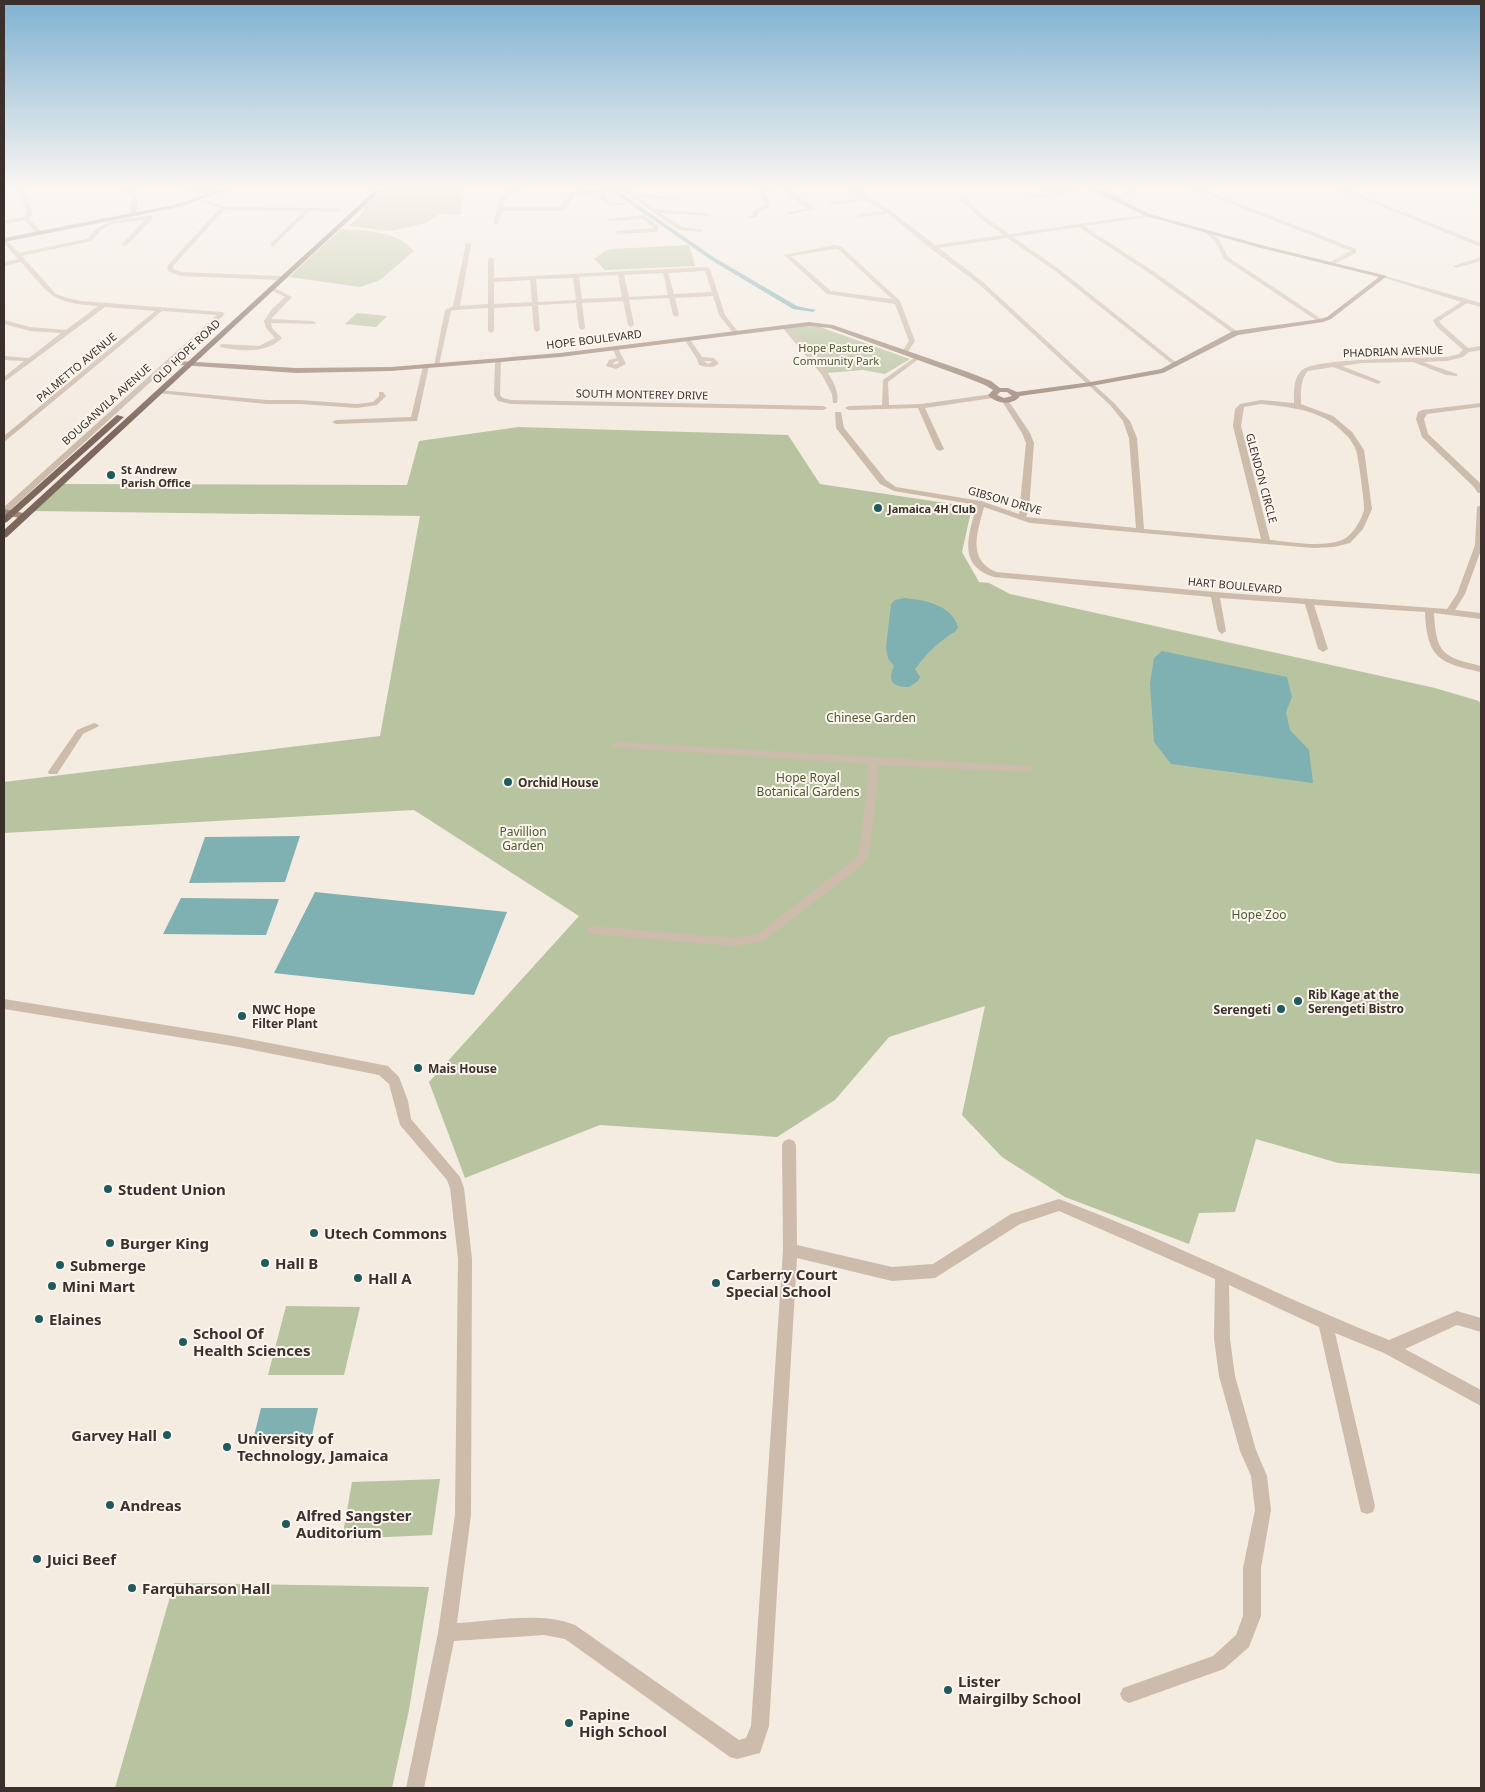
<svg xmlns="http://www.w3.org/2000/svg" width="1485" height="1792" font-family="'Noto Sans',sans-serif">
	<rect width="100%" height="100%" fill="#f4ebe1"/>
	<g fill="#b8c4a0">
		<path d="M388,185h77l-5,30 -21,-1 -13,9 -35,8 -42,-5 14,-13 1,-6z"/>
		<path d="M341,229c26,2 54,1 73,22l-34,29 -20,7 -71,-10z"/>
		<path d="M689,245l6,21 -90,4 -11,-11 11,-8 8,-2z"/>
		<path d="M357,313l30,3 -11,11 -31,-3z"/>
		<path d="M802,326l18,1 90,32 -25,15 -22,-4 -36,3 -39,-45z"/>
		<path d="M518,427l270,8 32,49 152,23 -10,45 17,30 10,1 21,11 425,94 44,13 2,4v469l-143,-11 -82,-24 -21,73 -36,1 -10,31 -124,-47 -63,-40 -40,-42 23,-109 -96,31 -54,63 -58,37 -177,-12 -135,53 -36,-96 150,-166 -165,-106 -410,23v-51l376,-46 40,-220 -387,-5 29,-27 345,1 12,-44z"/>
		<path d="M286,1306l74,1 -16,68h-76z"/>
		<path d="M440,1479l-8,56 -90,4 10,-57z"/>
		<path d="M174,1583l255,4 -20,123 -17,78h-277z"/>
	</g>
	<g fill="#7fb0b2">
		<path d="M904,598c20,2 47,6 54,29l-2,4c-17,10 -29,22 -41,38l5,8 -2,4 -9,6c-16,0 -22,-5 -15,-21l-6,-8 -2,-11 5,-43 4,-4z"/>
		<path d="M1162,651l125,26 5,20 -6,15 4,18 19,20 4,33 -142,-19 -17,-22 -4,-59 4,-25z"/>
		<path d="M300,836l-15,46 -96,1 16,-46z"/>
		<path d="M315,892l192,20 -33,83 -200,-22z"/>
		<path d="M181,898l98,1 -13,36 -103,-1z"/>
		<path d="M261,1408h57l-6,27 -58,1z"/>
	</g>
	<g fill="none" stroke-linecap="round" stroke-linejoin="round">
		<path fill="#7fb0b2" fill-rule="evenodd" d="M603,185h6l106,73 82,48 19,4 -3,2 -20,-3 -82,-49z"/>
		<g fill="#cdbbac" fill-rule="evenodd">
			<path d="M14,185h6l13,27 -4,6 12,14v2h-4l-12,-14 -21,4v-4l20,-3 3,-5z"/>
			<path d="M120,185h5c12,9 15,16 10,31l-5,-1 2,-18z"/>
			<path d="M191,185h5l-3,3 22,7 -3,2 -24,-7z"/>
			<path d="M514,185h5c-6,8 -14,13 -16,22h57l11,-15 29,-2 21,-5 12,9 45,4 -3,2 -37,-3 17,12 57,5 -3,2 -49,-3 22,14 22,3 -3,2 -22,-2 -59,-41 -15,3v5l6,5 12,1v2h-15l-8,-6 -1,-5 -24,1 -8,13 -6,3h-59l-4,13 -5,1 6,-25 10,-8z"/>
			<path d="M770,185h5l-9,9 5,12 -12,6 -2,5 -9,2v-2l4,-2 2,-5 11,-5 -5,-11z"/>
			<path d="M778,185h5l33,24 -29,6v-2l21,-5 -16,-10z"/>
			<path d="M843,185h6l42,26 44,34 68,-10 -22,-16 -20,-19 2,-3 22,20 24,17 141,-20 -2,3 -64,9 69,45 85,61v2h-4l-85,-61 -71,-46 -65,10 46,32 119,95 1,1 -3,2 -121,-96 -48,-33 -68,10 44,34 131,121 16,18 7,17 7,91 117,10 -28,-113 2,-17 5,-5 21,-4 33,3c0,-11 -1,-25 8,-33 12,-12 122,-12 145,-13l12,-3 4,-4 -27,-24 -3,-6 28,-18 -79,-25v-2l99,28v4l-14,-4 -28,18 2,3 27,24 13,-2v4l-12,2 -6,5 -16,4 -24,1 34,12v2l-11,-1 -33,-13 -51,1 -20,3 38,15 1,1 -3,2 -45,-17 -25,4c-8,9 -7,21 -7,33l32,12 19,16 12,18 8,59 -9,20 -13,14 -16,4 -21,1 -283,-25 -46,-16c-6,24 -18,52 12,65l219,20 232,17 10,-15 18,-49 2,-38 4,-2v45l-16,44 -10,16 26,3v6l-47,-6c2,41 9,44 47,53v6c-42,-9 -54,-14 -56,-60l-111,-7 14,44 -5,3 -5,-3 -13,-45 -85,-6 6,33 -4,3 -4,-3 -7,-34 -217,-20c-38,-11 -25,-44 -17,-72l-83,-14 -14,-7 -44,-56 -1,-16h6l3,16 42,52 10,7 85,14 38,13 7,-71 -4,-10 -20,-32 6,-1 22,33 4,10 -5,66 -3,8 110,11 -7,-90 -6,-17 -13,-16 -131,-121 -49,-36 -42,-34 -31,3 2,-3 25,-3 -17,-10 -38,4 2,-3 32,-4zM1261,404c30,3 63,6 84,30 4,3 9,11 11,16 2,5 9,55 8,60 -3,11 -12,26 -22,30 -22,8 -50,2 -72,0l-29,-114 3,-19z"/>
			<path d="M1040,185l17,7 25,-7h7l-40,13 -22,-1 2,-3h23l-14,-7v-2z"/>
			<path d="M1134,185h5l-5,8 -19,7 -3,-2 18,-7z"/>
			<path d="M1172,185l22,1 162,63v4l-22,11h-4v-2l21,-11 -160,-63z"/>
			<path d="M1329,185h6l146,58v4z"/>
			<path d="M197,198l30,9 111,1 3,2 -3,2 -28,-1 -38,36 -2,-3 34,-33 -80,-1 -51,56v3l8,3 101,4 3,2 -3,2 -102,-4 -12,-5 -1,-5 53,-58 -23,-8z"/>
			<path d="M151,215l2,3 -27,28 -5,-1 24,-25 -34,4 -11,7 -9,10 -69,15 34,38 11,4 14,3 141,11 3,2 -218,199h-3v-6l213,-192 -55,-4 -158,131v-6l151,-125 -50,-4 -101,75v-5l20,-16 -20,-1v-4l25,2 32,-25 -31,-2 -26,-7v-4l26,7 36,3 32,-24c-47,-3 -48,-11 -77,-44l-17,4v-4l14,-3 -14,-16v-5l15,15 68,-14 9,-10 12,-7z"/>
			<path d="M644,215l15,12 -2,5 -42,2 2,-3 37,-3 -11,-9 -34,2 -3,-2z"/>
			<path d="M1204,230h4l11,9 9,18 95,63v2h-4l-95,-63 -9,-18 -11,-9z"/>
			<path d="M466,243l5,1 -11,62 28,-2v-45l3,-2 3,2v19l213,-11 3,2 15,46 14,18 -5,1 -15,-19 -6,-19 -38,2 4,17 -3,2 -3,-2 -4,-17 -40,2 5,25 -3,2 -3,-2 -5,-24 -41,2 3,25 -3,2 -3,-2 -3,-25 -38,2 2,25 -3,2 -3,-2 -2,-24 -38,2v23l-3,2 -3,-2v-23l-35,2 -2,1 -12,54 -5,1 11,-56 8,-4zM705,271l7,21 -38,2 -6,-21zM663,273l5,22 -39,2 -5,-22zM618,275l4,22 -40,2 -3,-22zM573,278l3,22 -38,2 -2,-23zM530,280l2,22 -38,2v-22z"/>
			<path d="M835,245l7,2 58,54 15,40 -8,12 -5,-1 7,-11 -14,-37 -68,-10 -43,-39zM835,249h3l54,50 -61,-8 -40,-35z"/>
			<path d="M1481,257v4l-25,7 -3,-2z"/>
			<path d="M271,286l21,11 -21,22 42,2 3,2 -1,1 -44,-1 1,5 10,10c-16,16 -41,13 -62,9v-2l2,-1 37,2 16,-8 -9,-10 -2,-7 8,-12 13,-12 -16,-8 -1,-1z"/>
			<path d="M782,325h4c15,16 58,56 51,78h-4l-1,-9 -10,-19 -40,-48z"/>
			<path d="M685,338h4l13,19 12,1 5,5c-6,6 -12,4 -20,2l-2,-6 -13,-20zM704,361h6l2,1 -4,2z"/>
			<path d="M615,346l3,2 8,16 -10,5 -10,-3 3,-6 8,-2 -5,-10zM618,361l1,2 -6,2 1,-3z"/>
			<path d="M918,355l3,2 -1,1 -32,24 1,23 32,-1 72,-10 3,2 -3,2 -68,10 19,41 -4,2 -4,-2 -18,-41 -69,2 -4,-2 4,-2 33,-1 1,-25z"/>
			<path d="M498,359l3,2 -1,34 3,3 8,2 312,6 4,2 -4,2 -312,-6 -13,-3 -4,-6 1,-34z"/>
			<path d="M426,364l3,2 -12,55 -81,3 -4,-2 4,-2 75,-3 12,-51z"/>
			<path d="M159,390l108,10h33l57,4 16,-2 6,-6v-4h4l3,4 -9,9 -20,3 -57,-4h-33l-110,-11v-2z"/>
			<path d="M1481,403v4l-54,7 -3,5 4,15 52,49 1,10h-3l-4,-6 -52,-50 -6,-18 2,-7 4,-2z"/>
			<path d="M94,723l3,1 2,2 -16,8 -26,40h-8l-1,-2 29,-42z"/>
			<path d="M617,742l411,24 5,3 -5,3 -150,-7 -1,24 -8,66 -9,12 -96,74 -4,1 -27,4 -141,-12 -4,-1 -2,-3 2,-3 4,-1 141,12 24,-4 95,-73 7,-7 8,-65 1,-25 -255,-17 -1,-2 1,-2z"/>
			<path d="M4,999l229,37 150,29 5,1 11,11 9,24 3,18 49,58 4,11 8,71 -1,256 -14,108c36,-2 84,-12 118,2l164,115 7,-2 5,-12 32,-476 -1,-105 2,-4 5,-2 5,2 2,4 1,100 95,22 41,-3 78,-50 48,-15c112,42 219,97 330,141l68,-29 24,7v14l-24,-7 -52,24 76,41v16l-97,-53 -49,-20 40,173 -2,6 -6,2 -6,-2 -42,-185 -90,-42 1,54 5,37 21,74 11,26 4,34 -10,58v48l-12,31 -25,22 -95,34 -6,-3 -3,-6 3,-6 90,-32 23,-21 7,-19v-48l12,-58 -4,-34 -11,-25 -21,-75 -5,-37 1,-60 -156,-68 -39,13 -85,54 -43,3 -95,-23 -28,468 -9,27 -23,6 -7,-2 -165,-118 -21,-4 -90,6 -30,147h-18l32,-155 17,-118 3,-256 -8,-71 -3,-8 -47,-55 -11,-41 -10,-9 -146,-29 -229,-37z"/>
		</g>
		<g fill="#a18a7d" fill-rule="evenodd">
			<path d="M233,185h7l-61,22 -175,35v-4l174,-34z"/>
			<path d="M1081,185h7l19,7 43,22 111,31 126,31 -56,43 -8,3 -85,13 -75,38 -72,13 -71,10c-7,10 -24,8 -32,-1l5,-5 -8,-5 -23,-9 -132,-48 -21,-2 -249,31 -169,14 -95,2 -116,-8 -4,-2 4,-2 116,7 95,-1 169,-14 249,-31 24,3 135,47 23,9 9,7h8l9,4 74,-10 70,-13 72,-38 87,-12 7,-2 52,-40 -122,-30 -111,-31zM1000,392h7l5,4 -8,2 -7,-3z"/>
			<path d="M4,509l24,5 1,2 -4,3 -21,-4z"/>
		</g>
		<g fill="#7d675c" fill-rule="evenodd">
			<path d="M381,185h6l-380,352 -3,1v-8z"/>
			<path d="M117,415l7,2 -117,105 -3,1v-7z"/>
		</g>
	</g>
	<linearGradient id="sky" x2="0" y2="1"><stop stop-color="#7eb2d2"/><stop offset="0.43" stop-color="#faf6f2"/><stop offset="1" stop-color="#faf6f2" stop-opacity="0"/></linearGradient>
	<rect width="1485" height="435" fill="url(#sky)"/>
	<g fill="#1f5a5e" stroke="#fbf5ee" stroke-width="2">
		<circle cx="111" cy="475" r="5"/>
		<circle cx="878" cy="508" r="5"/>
		<circle cx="508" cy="782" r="5"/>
		<circle cx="1298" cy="1001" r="5"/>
		<circle cx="1281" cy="1009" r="5"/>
		<circle cx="242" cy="1016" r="5"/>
		<circle cx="418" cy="1068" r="5"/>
		<circle cx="108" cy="1189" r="5"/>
		<circle cx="314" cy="1233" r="5"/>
		<circle cx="110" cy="1243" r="5"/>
		<circle cx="265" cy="1263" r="5"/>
		<circle cx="60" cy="1265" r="5"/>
		<circle cx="358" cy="1278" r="5"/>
		<circle cx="716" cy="1283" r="5"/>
		<circle cx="52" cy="1286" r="5"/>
		<circle cx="39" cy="1319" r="5"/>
		<circle cx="183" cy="1342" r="5"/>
		<circle cx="167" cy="1435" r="5"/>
		<circle cx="227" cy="1447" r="5"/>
		<circle cx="110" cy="1505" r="5"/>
		<circle cx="286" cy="1524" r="5"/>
		<circle cx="37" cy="1559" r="5"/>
		<circle cx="132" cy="1588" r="5"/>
		<circle cx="948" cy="1690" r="5"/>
		<circle cx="569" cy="1723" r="5"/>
	</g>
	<g text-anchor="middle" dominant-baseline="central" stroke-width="4" stroke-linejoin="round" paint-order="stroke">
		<g font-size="11" fill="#3b302b" stroke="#fbf5ee">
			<text transform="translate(594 339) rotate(-7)">HOPE BOULEVARD</text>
			<text transform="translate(186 351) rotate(-43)">OLD HOPE ROAD</text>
			<text transform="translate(1393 351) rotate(-2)">PHADRIAN AVENUE</text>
			<text transform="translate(76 367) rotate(-40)">PALMETTO AVENUE</text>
			<text transform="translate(642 394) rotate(1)">SOUTH MONTEREY DRIVE</text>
			<text transform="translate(106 404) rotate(-42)">BOUGANVILA AVENUE</text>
			<text transform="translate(1262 478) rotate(75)">GLENDON CIRCLE</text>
			<text transform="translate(1005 500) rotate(16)">GIBSON DRIVE</text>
			<text transform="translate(1235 585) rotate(5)">HART BOULEVARD</text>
		</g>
		<g font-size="11" fill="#4a5a2e" stroke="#fbf5ee">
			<text x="836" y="347">Hope Pastures<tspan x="836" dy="13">Community Park</tspan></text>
		</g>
		<g font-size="11" font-weight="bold" fill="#3b302b" stroke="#fbf5ee" text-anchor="start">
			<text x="121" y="469">St Andrew<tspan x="121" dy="13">Parish Office</tspan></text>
			<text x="888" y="508">Jamaica 4H Club</text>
		</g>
		<g font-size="12" fill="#4a5a2e" stroke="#fbf5ee">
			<text x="871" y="717">Chinese Garden</text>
			<text x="808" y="777">Hope Royal<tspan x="808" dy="14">Botanical Gardens</tspan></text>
			<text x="523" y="831">Pavillion<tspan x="523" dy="14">Garden</tspan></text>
			<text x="1259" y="914">Hope Zoo</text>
		</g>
		<g font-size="12" font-weight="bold" fill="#3b302b" stroke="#fbf5ee" text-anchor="start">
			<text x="518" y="782">Orchid House</text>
			<text x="1308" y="994">Rib Kage at the<tspan x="1308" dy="14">Serengeti Bistro</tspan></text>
			<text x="252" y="1009">NWC Hope<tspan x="252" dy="14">Filter Plant</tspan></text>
			<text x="1271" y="1009" text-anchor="end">Serengeti</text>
			<text x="428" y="1068">Mais House</text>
		</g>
		<g font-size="15" font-weight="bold" fill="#3b302b" stroke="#fbf5ee" text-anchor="start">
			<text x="118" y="1189">Student Union</text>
			<text x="324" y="1233">Utech Commons</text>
			<text x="120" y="1243">Burger King</text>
			<text x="275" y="1263">Hall B</text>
			<text x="70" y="1265">Submerge</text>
			<text x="726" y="1274">Carberry Court<tspan x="726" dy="17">Special School</tspan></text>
			<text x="368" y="1278">Hall A</text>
			<text x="62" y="1286">Mini Mart</text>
			<text x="49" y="1319">Elaines</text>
			<text x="193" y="1333">School Of<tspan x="193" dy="17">Health Sciences</tspan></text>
			<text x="157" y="1435" text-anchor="end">Garvey Hall</text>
			<text x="237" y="1438">University of<tspan x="237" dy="17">Technology, Jamaica</tspan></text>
			<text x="120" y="1505">Andreas</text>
			<text x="296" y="1515">Alfred Sangster<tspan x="296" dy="17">Auditorium</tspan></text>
			<text x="47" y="1559">Juici Beef</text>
			<text x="142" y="1588">Farquharson Hall</text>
			<text x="958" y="1681">Lister<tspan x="958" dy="17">Mairgilby School</tspan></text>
			<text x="579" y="1714">Papine<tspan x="579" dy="17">High School</tspan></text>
		</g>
	</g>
	<rect width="1485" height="1792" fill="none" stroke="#3b302b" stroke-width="10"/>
</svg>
